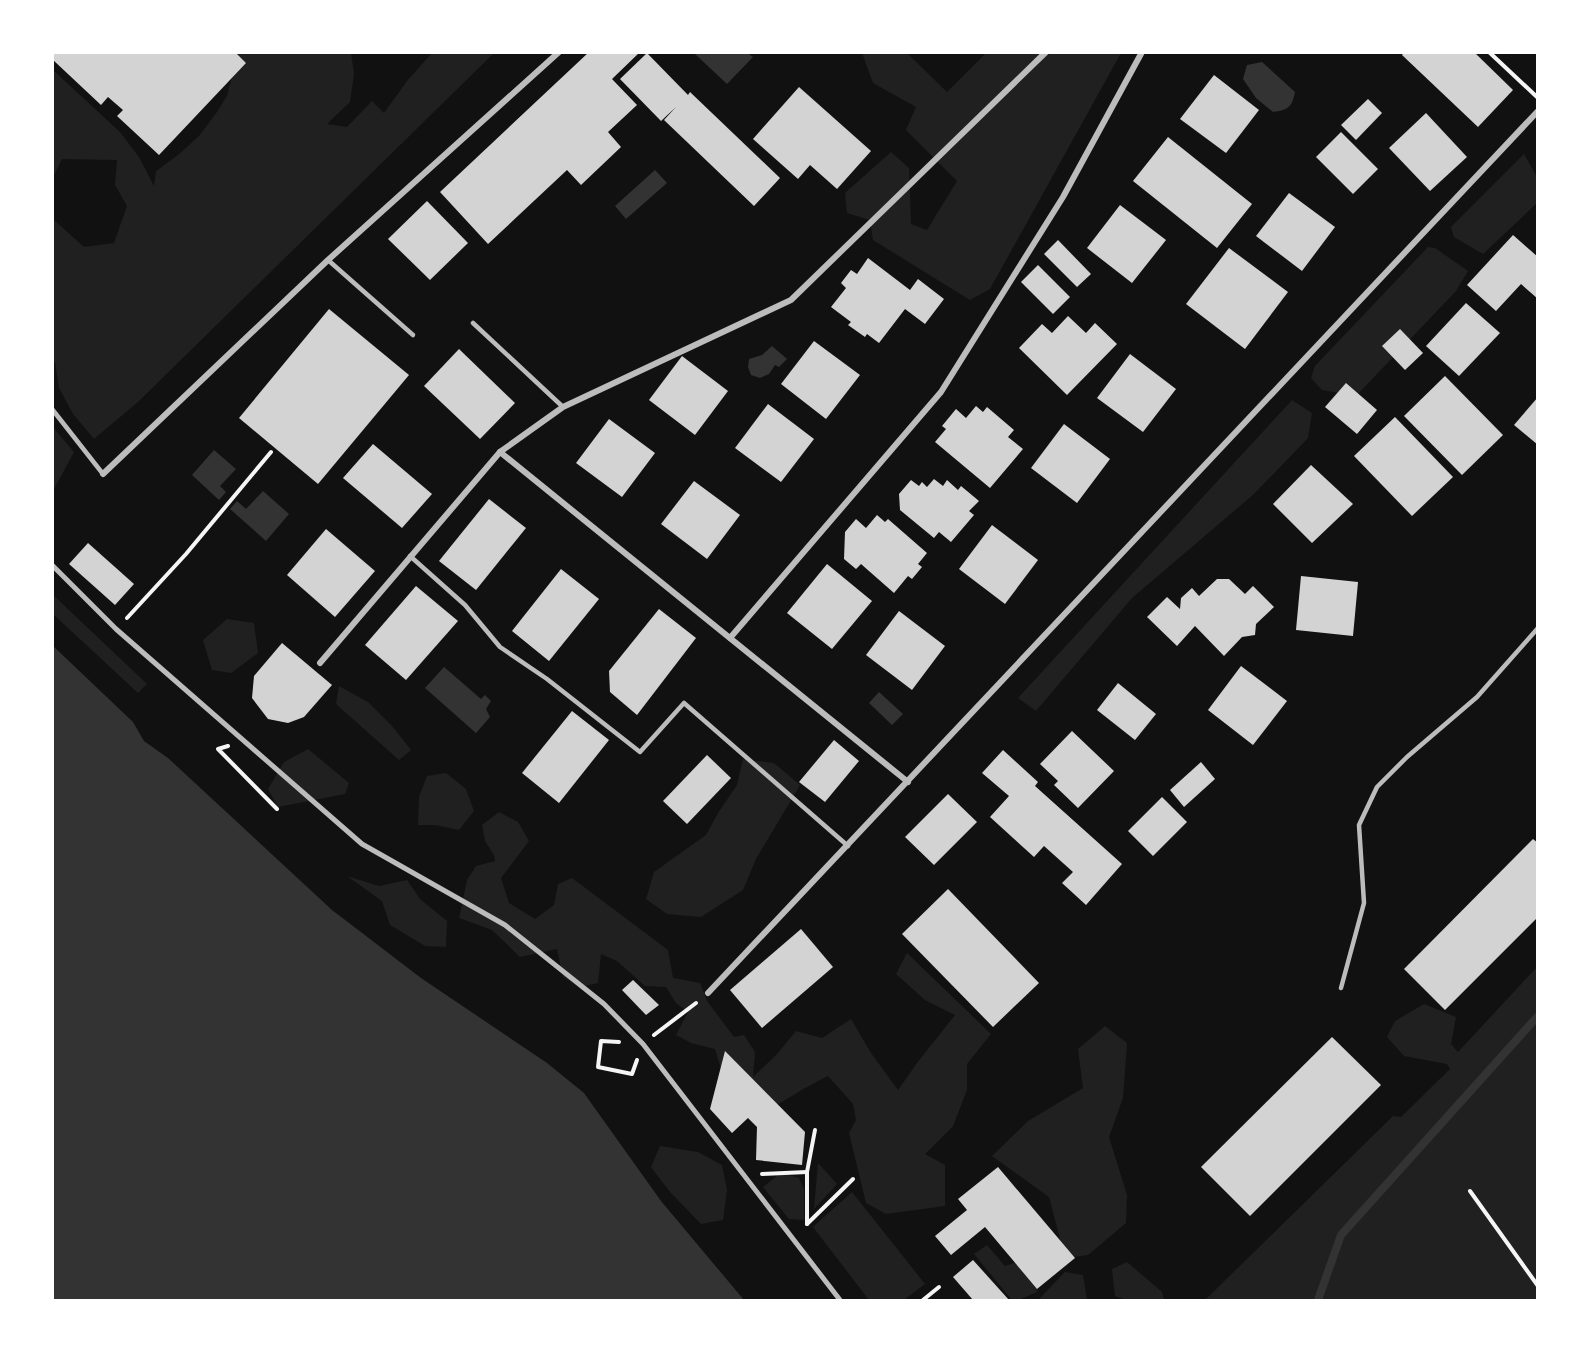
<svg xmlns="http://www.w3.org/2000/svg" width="1590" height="1353" font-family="'DejaVu Sans',sans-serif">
	<rect width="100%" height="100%" fill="#111"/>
	<g fill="#202020">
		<path d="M235,53h116l3,21 -4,28 -23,22 20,3 25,-26 12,12 23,-32 25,-28h62l-356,349 -44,37 -21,-25 -14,-26 -4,-26 -2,-1v-142l31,28 30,-4 13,-37 -12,-21 2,-25 -55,-1 -9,18v-107l67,62 19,25 15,29 2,-15 22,-16 21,-19 18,-24 10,-16 5,-19 14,-14z"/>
		<path d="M862,53h45l40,39 39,-39h135l-131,236 -20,11 -97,-60 -3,-20 -23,-7 -2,-20 46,-41 18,16 2,56 16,6 30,-49 -51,-51 10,-23 -43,-24z"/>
		<path d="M1524,154l13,23 -1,27 -53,50 -29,-17 -3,-10z"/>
		<path d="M1428,247l7,1 33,23 -12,20 -100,105 -34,-6 -11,-12 4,-12z"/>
		<path d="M1292,400l20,13 -4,25 -54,56 -122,104 -96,113 -18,-13z"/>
		<path d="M52,426l22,26 -21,39h-1z"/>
		<path d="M52,594l95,90 -9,9 -85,-79z"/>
		<path d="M227,619l27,4 4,30 -27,20 -19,-3 -9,-30z"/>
		<path d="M339,686l29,16 24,24 19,24 -12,10 -63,-56z"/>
		<path d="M308,749l41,34 -4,11 -67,13 -10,-18 16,-27z"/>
		<path d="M743,759l31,4 26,22 -44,74 -13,31 -42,27 -34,-3 -21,-15 8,-27 52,-37 12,-22 19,-28z"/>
		<path d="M446,773l20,16 8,22 -15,19 -24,-5h-17l1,-28 8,-21z"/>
		<path d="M499,812l19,10 11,19 -28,37 8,25 26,16 19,-14 4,-21 14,-6 96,72 5,28 27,5 7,18 27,36 10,-2 11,17 -2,25 24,-23 19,-23 26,7 29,-19 20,34 27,37 19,-27 38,-48 -30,-15 -29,-26 11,-21 84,81 -24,30v26l-14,36 -28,28 20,11v41l-59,8 -20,-11 -17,-70 7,-13 -3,-16 -25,-28c-24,11 -45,27 -69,38l-38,-45 -6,-20 -24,-6 -15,-8 12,-23 -12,-9 -10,-16 -21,-1 -28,-25 -16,-7 -3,29 -18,4 -17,-10 -6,-28 -37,8 -28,-27 -33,-12 8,-38 9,-14 19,-5 -1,-6 -9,-14 -3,-16z"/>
		<path d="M347,876l32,10 28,-6 13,19 27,22 -1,26 -21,-1 -35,-21 -8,-24z"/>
		<path d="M1537,967v333h-332l188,-184 8,1 49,-48 -3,-5 -43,-8 -17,-19 8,-16 29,-17 32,13 -5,27 7,8z"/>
		<path d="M1105,1026l22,17 -4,55 -14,39 18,58 -1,28 -38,32 -23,3 -16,-61 -57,-41 36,-35 55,-33 -5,-39z"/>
		<path d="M660,1146l38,6 24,13 5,25 -4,30 -22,4 -31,-32 -19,-25z"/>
		<path d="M818,1163l19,21 -23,25z"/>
		<path d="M781,1173l18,5 5,11v31l-15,-1 -26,-32z"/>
		<path d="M852,1192l73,92 -21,16h-35l-56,-73z"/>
		<path d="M987,1245l18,21 21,-7 10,12 1,21 -16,7h-10l-37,-45z"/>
		<path d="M1127,1262l35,30 2,8h-38l-11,-4 -3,-27z"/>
		<path d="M1065,1272l18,3 4,25h-49z"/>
	</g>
	<g fill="#333">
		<path d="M694,53h53l6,4 -26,27z"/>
		<path d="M1262,62l33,30c-3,15 -7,18 -22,20l-17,-14 -13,-19 4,-14z"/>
		<path d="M655,170l12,13 -41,36 -11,-13z"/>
		<path d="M772,346l15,13 -8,8 -4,-2 -6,9 -9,4 -9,-3 -3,-8 1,-8 13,-4z"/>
		<path d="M214,450l22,19 -16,17 6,6 -7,8 -27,-25z"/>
		<path d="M263,491l26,23 -23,27 -36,-32 7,-8 9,8z"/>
		<path d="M52,645l81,77 11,19 24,17 164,152 89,68 126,85 37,30 77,108 83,99h-691z"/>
		<path d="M444,667l37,32 4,-4 6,6 -5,8 4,8 -14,16 -51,-45z"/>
		<path d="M879,692l24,22 -11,11 -23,-22z"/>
	</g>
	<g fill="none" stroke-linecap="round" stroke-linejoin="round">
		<path stroke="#333" stroke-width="8" d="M1318,1300l23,-65 197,-219"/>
	</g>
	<g fill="#d3d3d3">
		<path d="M52,52h183l11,11 -87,92 -42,-39 6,-6 -15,-13 -7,8 -49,-46z"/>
		<path d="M589,52h51l-28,27 25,26 -29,27 13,15 -40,38 -14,-15 -79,74 -48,-52z"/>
		<path d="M1404,52h70l39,38 -35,37 -76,-72z"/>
		<path d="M647,53l41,42 2,-3 90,86 -26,28 -90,-86 12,-13 -15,14 -41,-42z"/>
		<path d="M1214,75l45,35 -33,43 -46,-34z"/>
		<path d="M799,87l72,64 -34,38 -27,-24 -12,14 -45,-40z"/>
		<path d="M1368,99l14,14 -26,27 -15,-15z"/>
		<path d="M1426,113l41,44 -37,34 -41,-43z"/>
		<path d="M1341,132l37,37 -25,25 -37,-37z"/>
		<path d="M1168,137l84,67 -35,44 -84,-67z"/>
		<path d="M1289,193l46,34 -33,44 -46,-35z"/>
		<path d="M427,201l41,42 -38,37 -42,-41z"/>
		<path d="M1120,205l46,35 -34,43 -45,-35z"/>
		<path d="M1513,235l25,22v42l-17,-15 -25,27 -29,-26z"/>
		<path d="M1058,240l33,34 -14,13 -33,-33z"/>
		<path d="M1229,248l59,44 -43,57 -59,-45z"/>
		<path d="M868,258l42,32 8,-11 26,20 -19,25 -20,-15 -26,34 -12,-9 -2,3 -17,-12 3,-3 -20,-15 15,-19 -5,-5 10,-13 6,4z"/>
		<path d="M1038,265l32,32 -17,17 -32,-32z"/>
		<path d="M1466,303l34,30 -41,43 -33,-30z"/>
		<path d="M329,309l80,66 -91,109 -79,-66z"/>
		<path d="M1068,316l18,17 9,-10 22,21 -50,51 -48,-47 23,-24 10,9z"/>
		<path d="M1400,329l23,24 -18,17 -23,-24z"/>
		<path d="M814,341l46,34 -34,44 -45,-35z"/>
		<path d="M459,349l56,54 -35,36 -56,-53z"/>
		<path d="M1130,354l46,35 -33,43 -46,-34z"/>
		<path d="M682,356l46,35 -33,44 -46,-35z"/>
		<path d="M1445,376l58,59 -41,40 -58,-59z"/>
		<path d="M1346,383l31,27 -20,24 -32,-27z"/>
		<path d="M1538,397v48l-24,-20z"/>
		<path d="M768,404l46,35 -33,43 -46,-34z"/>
		<path d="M976,406l7,6 4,-5 27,23 -6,7 15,12 -33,39 -55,-46 11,-13 -4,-3 14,-17 10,9z"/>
		<path d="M1395,417l58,60 -41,39 -58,-60z"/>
		<path d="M609,419l46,34 -33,44 -46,-34z"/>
		<path d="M1064,424l46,35 -33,44 -46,-35z"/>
		<path d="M373,444l59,50 -30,34 -59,-50z"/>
		<path d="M1311,465l42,39 -41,39 -39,-39z"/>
		<path d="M934,479l9,7 4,-6 11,10 3,-4 18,15 -10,10 5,4 -23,27 -12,-10 -5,6 -34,-28 -1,-16 12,-14 8,6 3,-4 5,5z"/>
		<path d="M694,481l46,34 -33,44 -46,-35z"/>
		<path d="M489,499l37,29 -50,62 -37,-29z"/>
		<path d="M877,515l8,7 3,-3 39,34 -9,11 4,3 -10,12 -4,-3 -14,17 -33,-29 -5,5 -12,-10 1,-27 11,-13 10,9z"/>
		<path d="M992,525l46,35 -33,44 -46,-35z"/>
		<path d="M326,529l49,42 -40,46 -48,-42z"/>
		<path d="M88,543l46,41 -19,21 -46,-41z"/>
		<path d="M827,564l45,37 -40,48 -45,-36z"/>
		<path d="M561,569l38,30 -50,62 -37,-30z"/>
		<path d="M1301,576l57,6 -5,54 -57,-6z"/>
		<path d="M1217,579h12l16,15 8,-8 21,21 -18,17 -1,11 -13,2 -18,19 -29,-30 -18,20 -30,-29 20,-20 13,12 1,-11 11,-10 7,8z"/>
		<path d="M416,586l42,35 -52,59 -41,-35z"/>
		<path d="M659,609l37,29 -59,77 -27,-23 -1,-21z"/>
		<path d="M899,611l46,35 -33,44 -46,-35z"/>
		<path d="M282,643l50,42 -28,32 -16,6 -20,-4 -16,-21 2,-22z"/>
		<path d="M1241,666l46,35 -34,44 -45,-35z"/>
		<path d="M1118,683l38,31 -21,26 -38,-30z"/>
		<path d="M572,711l37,29 -50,63 -37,-30z"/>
		<path d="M1072,731l42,40 -36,37 -24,-23 4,-4 -18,-17z"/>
		<path d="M834,740l25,21 -34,41 -26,-20z"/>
		<path d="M1003,750l35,32 -3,4 87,78 -36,41 -24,-22 11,-11 -29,-26 -10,11 -44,-40 19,-21 -27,-23z"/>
		<path d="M707,755l24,23 -44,46 -24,-23z"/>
		<path d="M1201,762l14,17 -31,28 -14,-17z"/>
		<path d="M948,794l29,28 -43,43 -29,-28z"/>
		<path d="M1162,797l25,25 -34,34 -25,-25z"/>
		<path d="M1533,839l5,4v74l-93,93 -41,-41z"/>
		<path d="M948,889l91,94 -46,44 -91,-93z"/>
		<path d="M801,929l32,38 -71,61 -32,-38z"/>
		<path d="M633,980l26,25 -13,10 -24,-25z"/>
		<path d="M1332,1037l49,48 -131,131 -49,-49z"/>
		<path d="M725,1051l80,81 -3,33 -46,-5 1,-33 -9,-9 -16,15 -22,-24z"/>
		<path d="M998,1167l77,91 -38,31 -52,-62 -34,28 -16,-19 32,-26 -9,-11z"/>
		<path d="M973,1260l36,40h-36l-20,-23z"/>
	</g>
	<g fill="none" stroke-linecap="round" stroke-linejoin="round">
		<g stroke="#f5f5f5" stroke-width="4">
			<path d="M1489,52l48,45"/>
			<path d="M127,618l59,-64 85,-102"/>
			<path d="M228,746l-10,3 59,60"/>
			<path d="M654,1035l42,-32"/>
			<path d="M619,1042l-18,-1 -3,26 34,7 5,-14"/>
			<path d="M762,1174l45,-2"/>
			<path d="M1470,1191l68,95"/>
			<path d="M807,1224v-52l8,-42"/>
			<path d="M807,1224l46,-45"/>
			<path d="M923,1300l16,-13"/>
		</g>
		<g stroke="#bcbcbc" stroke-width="4.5">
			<path d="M328,260l85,75"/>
			<path d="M473,323l90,84"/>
			<path d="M52,409l51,65"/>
			<path d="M410,556l55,49 35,42 47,32 93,73 44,-49 164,143"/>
			<path d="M1341,988l23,-85 -5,-78 18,-38 30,-30 70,-60 61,-69"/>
		</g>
		<path stroke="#bcbcbc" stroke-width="5" d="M52,565l64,64 246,215 143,81 99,79 39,40 197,256"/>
		<g stroke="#bcbcbc" stroke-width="6">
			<path d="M500,452l408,330"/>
			<path d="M103,474l225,-214 231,-208"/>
			<path d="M730,638l211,-246 122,-195 79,-145"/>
			<path d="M320,663l180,-211 63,-45 228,-107 255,-248"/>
			<path d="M708,993l830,-882"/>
		</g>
	</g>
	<rect width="1590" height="1353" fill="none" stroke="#ffffff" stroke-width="108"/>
</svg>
